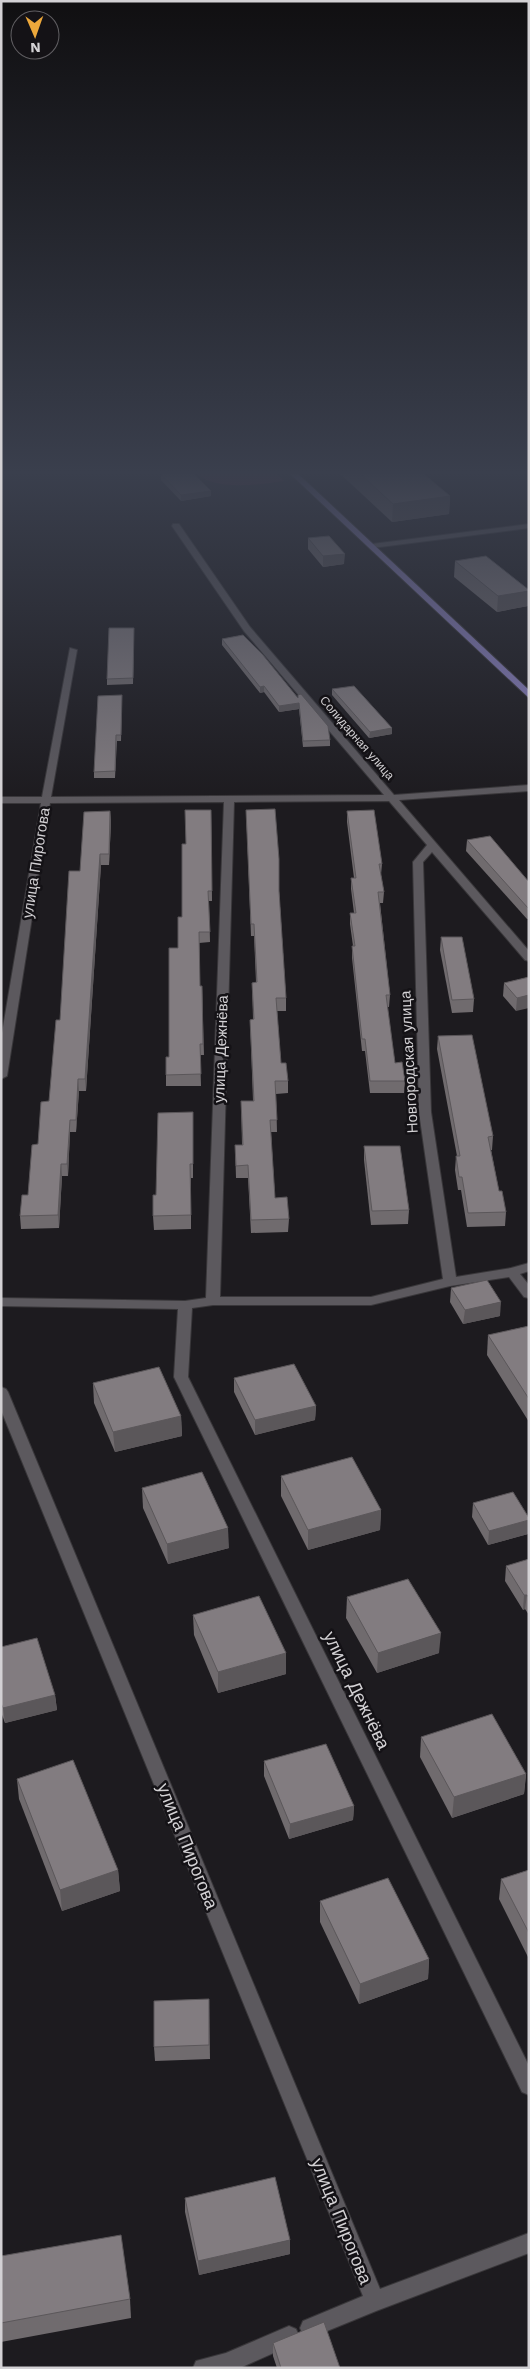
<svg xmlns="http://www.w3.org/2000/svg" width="530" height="2369" font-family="'Work Sans',sans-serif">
	<rect width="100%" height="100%" fill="#1d1b1f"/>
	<path fill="#642138" d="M192,469h80l12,12c-26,4 -75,11 -92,-12z"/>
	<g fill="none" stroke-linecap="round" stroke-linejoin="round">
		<defs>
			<g id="street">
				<path d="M173,524h6l71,103 144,168 135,-10v6l-130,9 130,151v10l-4,-1 -93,-108 -9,10 8,250 25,165 55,-9 18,-5v8l-9,3 9,11v13l-5,-1 -15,-20 -59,9 -79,19h-158l-21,3 -4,69 341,689v29l-7,-3 -348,-715 4,-68 -177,-3v-8l184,3 21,-3 18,-496 -174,1 -43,273 -6,3v-40l40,-236h-40v-6h41l28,-149 7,2 -26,147 333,-2 -140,-164 -72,-105zM389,801l38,44 -14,17 6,250 24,167 -72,18h-151l14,-495z"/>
				<path d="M529,524v4l-157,20 -4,-2 4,-2z"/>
				<path d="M1,1387l5,2 2,3 372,897 149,-56v20l-153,58 -66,27 -7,-3 -3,-7 3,-7 60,-25 -362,-886z"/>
				<path d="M289,2326l7,3 3,7 -3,7 -56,25h-47l3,-7 30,-8z"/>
			</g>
			<path id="primary" d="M285,469h8l236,221v8z"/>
		</defs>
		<use href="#street" stroke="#39373a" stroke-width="2"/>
		<use href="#primary" stroke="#39373a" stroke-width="2"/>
		<use href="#street" fill="#5c595e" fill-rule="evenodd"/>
		<use href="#primary" fill="#8a80be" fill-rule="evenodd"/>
	</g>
	<g fill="#706b6e">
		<path d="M335,469h83l32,27 -1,18 -57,8z"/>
		<path d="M161,474l50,22 -30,5 -20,-21z"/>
		<path d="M308,538l36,26 -21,3 -15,-18z"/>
		<path d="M455,561l73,45 -31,6 -43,-35z"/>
		<path d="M134,628l-1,56 -26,1v-6z"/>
		<path d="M243,635l87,105v6l-27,1 -4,-38 -20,3 -15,-20 -4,1 -38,-48v-6z"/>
		<path d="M332,689l60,39v6l-23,4 -37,-43z"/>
		<path d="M122,695l-1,46h-4l-2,37h-21v-6z"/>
		<path d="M211,810l1,91h-3l1,41 -11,1 1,43h2l2,69h-4l1,31h-35v-29h3l9,-109 4,-31z"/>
		<path d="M246,810l33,81 7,107v13h-9l4,52 7,18v12l-12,1 1,38h-6l4,66 14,21 -1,13 -37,1 -3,-55h-12l-1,-33h7l-1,-44h12l-3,-81 3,-1 -1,-36 4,-1 -2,-46h-3z"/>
		<path d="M110,811l1,11 -2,43h-8l-15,226h-7l-3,41h-6l-2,44h-6l-3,52 -38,1 -1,-13 8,-21 10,-51 11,-43 11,-81z"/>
		<path d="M347,811l35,53 -1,11 3,17 -1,11h-3l10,92 -1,12h-2l8,56 10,18 -1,12h-34l-5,-42h-3l-10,-93v-12h1l-3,-22v-11h4l-3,-24v-11h3l-7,-56z"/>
		<path d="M467,840l62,42v37h-2l-61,-68z"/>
		<path d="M441,937l33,62 -1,13 -21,1 -12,-63z"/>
		<path d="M529,977l-13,34 -13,-15 1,-13z"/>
		<path d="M438,1036l55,100 -1,14h-1l8,41 7,21 -1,14 -38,1 -6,-37h-3l-3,-20 1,-14h1l-20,-107z"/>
		<path d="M193,1112v66h-2v51l-37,1 -1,-14 3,-21z"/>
		<path d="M364,1146l45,64 -1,14 -37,1 -7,-65z"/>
		<path d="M451,1288l49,28 -37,8 -13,-22z"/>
		<path d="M529,1326v96l-42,-67 1,-20z"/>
		<path d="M234,1378l82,28 -1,14 -60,15 -21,-43z"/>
		<path d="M93,1383l88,33 1,20 -67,16 -21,-49z"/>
		<path d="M281,1476l100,34 -1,20 -72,20 -27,-54z"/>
		<path d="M142,1488l87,60 -61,16 -25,-56z"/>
		<path d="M473,1503l56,15 -1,16 -40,11 -16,-28z"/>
		<path d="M529,1559v56l-4,-6 -2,1 -18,-29 1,-15z"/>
		<path d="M347,1597l92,56 -62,20 -31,-55z"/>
		<path d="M193,1615l93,38v21l-68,19 -24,-58z"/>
		<path d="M1,1647l54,48 2,15 -52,13 -4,-11z"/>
		<path d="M421,1737l105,37 -2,20 -72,24 -32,-61z"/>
		<path d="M264,1761l90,45 -1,14 -64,19 -25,-63z"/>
		<path d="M17,1779l101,91 2,21 -58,20 -43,-112z"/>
		<path d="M529,1870v89l-30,-60 2,-20z"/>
		<path d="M320,1901l109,58 -1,20 -69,25 -39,-82z"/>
		<path d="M209,1999l1,60 -55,2 -1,-14z"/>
		<path d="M185,2198l105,56 -91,21 -14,-63z"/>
		<path d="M1,2256l129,43 1,19 -130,24z"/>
		<path d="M273,2343l67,25h-63l-4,-12z"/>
	</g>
	<g fill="#5b575a">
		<path d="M211,491v5l-30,5v-6z"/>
		<path d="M450,496l-1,18 -57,8 1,-18z"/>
		<path d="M345,554l-1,10 -21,3v-11z"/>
		<path d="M529,591l-1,15 -31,6 1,-16z"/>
		<path d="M264,686v6l-4,1v-6z"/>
		<path d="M299,703v6l-20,3v-6z"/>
		<path d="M392,728v6l-23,4 1,-6z"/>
		<path d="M110,811l1,11 -2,43v-11z"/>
		<path d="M100,854l1,11 -15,226 -1,-12z"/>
		<path d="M528,908h1v11h-2z"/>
		<path d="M529,995v13l-13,3 1,-13z"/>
		<path d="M78,1079l1,12 -3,41v-12z"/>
		<path d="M70,1120v12l-2,44 -1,-12z"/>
		<path d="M61,1164l1,12 -3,52 -1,-13z"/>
		<path d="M501,1302l-1,14 -37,8 2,-14z"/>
		<path d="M316,1406l-1,14 -60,15v-15z"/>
		<path d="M181,1416l1,20 -67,16 -2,-20z"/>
		<path d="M381,1510l-1,20 -72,20v-20z"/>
		<path d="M529,1520l-1,14 -40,11 1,-14z"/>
		<path d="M228,1528l1,20 -61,16 -1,-20z"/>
		<path d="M524,1595h3l-2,14 -2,1z"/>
		<path d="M441,1633l-2,20 -62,20 1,-20z"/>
		<path d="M286,1653v21l-68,19v-21z"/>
		<path d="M55,1695l2,15 -52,13 -2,-15z"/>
		<path d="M526,1774l-2,20 -72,24 2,-21z"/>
		<path d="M354,1806l-1,14 -64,19 1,-15z"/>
		<path d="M118,1870l2,21 -58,20 -2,-21z"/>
		<path d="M429,1959l-1,20 -69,25 1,-20z"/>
		<path d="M290,2240v14l-91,21 -1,-14z"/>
	</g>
	<g fill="#827c80" stroke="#5b575a">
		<path d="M355,469h63l32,27 -57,8z"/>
		<path d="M190,470l21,21 -30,4 -20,-21z"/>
		<path d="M329,536l16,18 -22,2 -15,-18z"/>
		<path d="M486,556l43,34v1l-31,5 -43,-35z"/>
		<path d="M109,628h25l-1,50 -26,1z"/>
		<path d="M243,635l20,20 35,43v-3l3,-1 27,32 2,14 -27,1 -4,-38 -20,3 -15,-20 -4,1 -38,-48z"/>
		<path d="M354,686l38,42 -22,4 -38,-43z"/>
		<path d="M122,695l-1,40h-5l-1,36 -21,1 4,-76z"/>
		<path d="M275,809l4,50v32l7,107h-10l5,65h5l2,18h-13l2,39h-7l5,78 12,-1 2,22 -38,1 -3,-55 -12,1 -1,-21h8l-2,-44h13l-4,-81 4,-1 -2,-36 5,-1 -3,-58h-3l-5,-114z"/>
		<path d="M185,810h26l1,81h-4l2,41h-11l1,54h2l1,58h-3l1,30 -35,1v-18h3v-109h9v-31h4v-73h4z"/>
		<path d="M374,810l8,54h-3l5,28h-6l12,103h-4l9,68 7,-1 3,19h-35l-5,-42h-3l-10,-93h3l-5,-33h6l-5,-35h5l-9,-67z"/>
		<path d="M110,811l-1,43h-9l-15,225h-7l-2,41h-6l-3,44h-6l-3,51 -38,1 2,-21h6l4,-50 6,-1 3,-42 8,-1 7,-81h4l9,-149h11l4,-59z"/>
		<path d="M490,836l39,46v26h-1l-61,-68z"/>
		<path d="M441,937h21l12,62 -22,1z"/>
		<path d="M529,977v18l-12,3 -13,-15z"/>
		<path d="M472,1035l21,101 -5,1 11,54h3l4,21 -38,1 -6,-36h-3l-3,-21h4l-22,-120z"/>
		<path d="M193,1112v52h-3l1,51 -38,1v-21h3l2,-82z"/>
		<path d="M364,1146h36l9,64 -37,1z"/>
		<path d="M487,1280l14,22 -36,8 -14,-22z"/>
		<path d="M529,1326v73l-41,-64z"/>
		<path d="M294,1364l22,42 -61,14 -21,-42z"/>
		<path d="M159,1367l22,49 -68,16 -20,-49z"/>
		<path d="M352,1457l29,53 -73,20 -27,-54z"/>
		<path d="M202,1472l26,56 -61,16 -25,-56z"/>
		<path d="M513,1492l16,26v2l-40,11 -16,-28z"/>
		<path d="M529,1559v39l-2,-3h-3l-18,-29z"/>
		<path d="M408,1579l33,54 -63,20 -31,-56z"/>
		<path d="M259,1596l27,57 -68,19 -25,-57z"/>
		<path d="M37,1638l18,57 -52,13 -2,-5v-56z"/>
		<path d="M492,1714l34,60 -72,23 -33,-60z"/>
		<path d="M326,1744l28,62 -64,18 -26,-63z"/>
		<path d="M73,1760l45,110 -58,20 -43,-111z"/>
		<path d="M529,1870v63l-28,-54z"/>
		<path d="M388,1878l41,81 -69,25 -40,-83z"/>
		<path d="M209,1999v46l-55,2v-46z"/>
		<path d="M275,2177l15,63 -92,21 -13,-63z"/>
		<path d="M121,2235l9,64 -129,24v-67z"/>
		<path d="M324,2322l16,46h-59l-8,-25z"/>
	</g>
	<linearGradient id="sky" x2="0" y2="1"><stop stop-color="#100f11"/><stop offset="0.59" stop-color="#3a3f4d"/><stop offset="1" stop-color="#3a3f4d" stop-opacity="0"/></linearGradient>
	<rect width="530" height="801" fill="url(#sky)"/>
	<g text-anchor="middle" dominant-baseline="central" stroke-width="5" stroke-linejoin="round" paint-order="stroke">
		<g font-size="12" fill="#d3d1d4" stroke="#141216">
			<text transform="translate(357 738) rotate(49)">Солидарная улица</text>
		</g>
		<g font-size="15" fill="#d3d1d4" stroke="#141216">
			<text transform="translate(36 863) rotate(-81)">улица Пирогова</text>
			<text transform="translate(221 1049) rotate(-88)">улица Дежнёва</text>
			<text transform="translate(409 1062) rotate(-93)">Новгородская улица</text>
		</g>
		<g font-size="18" fill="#d3d1d4" stroke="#141216">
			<text transform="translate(357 1690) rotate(64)">улица Дежнёва</text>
			<text transform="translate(188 1846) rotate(68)">улица Пирогова</text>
			<text transform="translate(342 2221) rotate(68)">улица Пирогова</text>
		</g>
	</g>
	<rect width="530" height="2369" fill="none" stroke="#d3d1d4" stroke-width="5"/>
	<g transform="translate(35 35) rotate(178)"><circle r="24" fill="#141216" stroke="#605e62"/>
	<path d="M0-4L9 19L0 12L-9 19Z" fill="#eda83b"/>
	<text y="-8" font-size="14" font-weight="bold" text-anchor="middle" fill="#d3d1d4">N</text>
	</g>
</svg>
